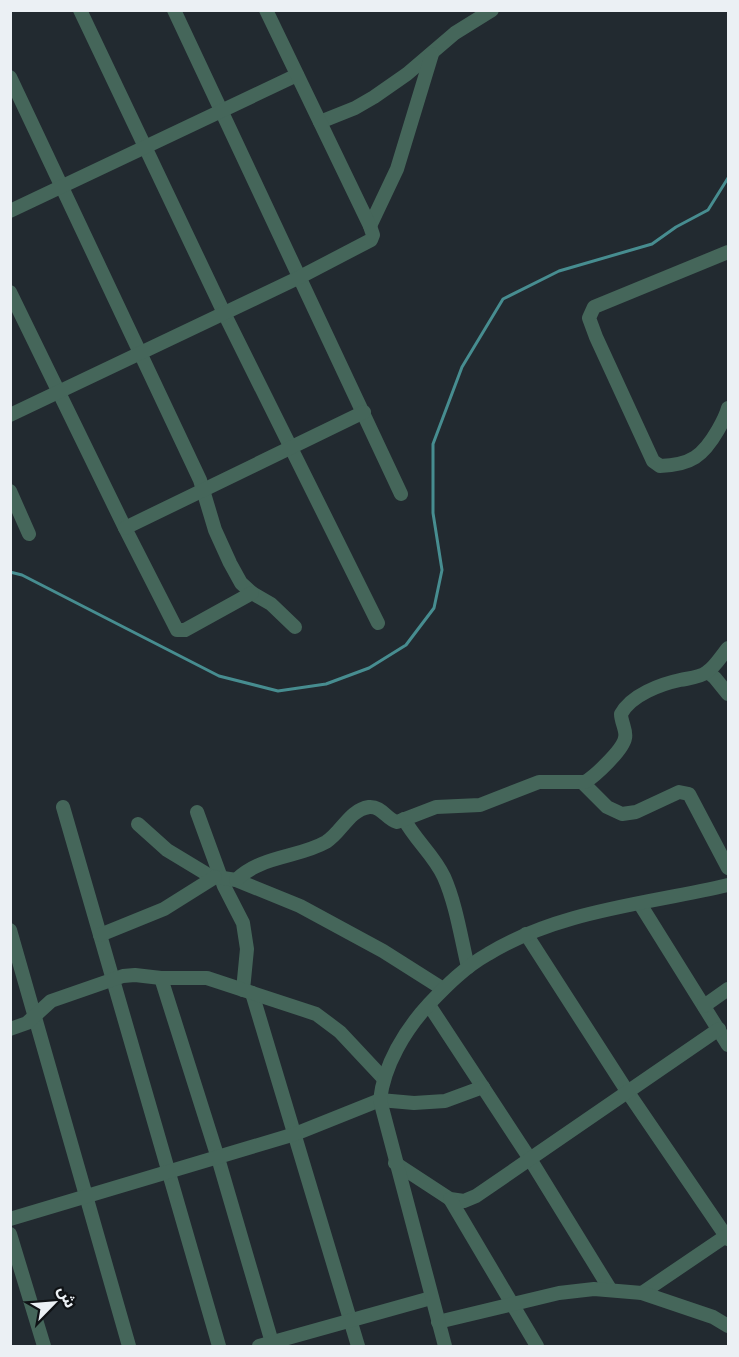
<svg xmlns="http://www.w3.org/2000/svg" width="739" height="1357" font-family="'Asap Condensed','Noto Sans Arabic',sans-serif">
	<rect width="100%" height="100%" fill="#222a30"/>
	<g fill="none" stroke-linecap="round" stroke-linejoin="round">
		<path stroke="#478d90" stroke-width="3" d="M10,572l12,3 197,101 59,15 48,-7 43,-16 37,-23 28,-37 8,-38 -9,-57v-69l29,-77 41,-68 56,-28 93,-27 24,-17 32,-17 20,-32"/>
		<g stroke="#45665a" stroke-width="14">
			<path d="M80,10l144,303 154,310"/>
			<path d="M174,10l227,484"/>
			<path d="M10,77l190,403 15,50 15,33 11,20 11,10 19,11 24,23"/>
			<path d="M320,122l35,-14 19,-11 33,-23 48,-41 37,-23"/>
			<path d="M10,211l287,-136"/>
			<path d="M370,226l27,-57 35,-115"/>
			<path d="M728,252l-134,55 -5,11 7,19 57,124 7,5c31,-1 43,-10 58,-36 4,-7 8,-14 10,-22"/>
			<path d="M10,292l115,236 52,102h8l67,-37"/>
			<path d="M10,415l290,-138 71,-37 2,-5 -3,-9 -104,-216"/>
			<path d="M10,491l19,43"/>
			<path d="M125,528l239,-116"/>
			<path d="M708,672l7,6 13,16"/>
			<path d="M582,782l25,25 15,7 14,-2 43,-20 10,2 39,74"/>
			<path d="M63,807l156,539"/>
			<path d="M197,812l27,74 19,37 4,26 -4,41"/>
			<path d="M404,819c11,21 30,36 40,58 12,27 17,61 24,90"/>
			<path d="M138,824l29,26 43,26 26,4 64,26 83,45 60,38"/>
			<path d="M236,880c26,-25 62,-22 90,-38 16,-10 23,-32 43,-35 13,-1 17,12 28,15l39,-15 44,-2 59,-23h46c10,-6 38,-32 40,-44 2,-7 -4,-16 -4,-24 10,-19 40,-30 59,-34 9,-2 19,-2 27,-8 8,-5 15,-17 21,-24"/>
			<path d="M640,904l88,141"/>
			<path d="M10,930l119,416"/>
			<path d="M526,934l101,157 101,148"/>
			<path d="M100,935l64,-26 51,-32"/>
			<path d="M161,978l57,180 55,188"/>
			<path d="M252,993l106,353"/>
			<path d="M429,1005l101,154 80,130"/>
			<path d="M704,1006l24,-17"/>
			<path d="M10,1029l17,-6 24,-22 72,-25 12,-1 26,3h46l109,36 24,18 44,47"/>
			<path d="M395,1163l55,36 14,2 12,-5 243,-167"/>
			<path d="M450,1199l87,147"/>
			<path d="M10,1219l285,-85 85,-34 34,3 31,-2 38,-14"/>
			<path d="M10,1234l34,112"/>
			<path d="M642,1293l84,-57"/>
			<path d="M438,1322l121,-29 35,-4 48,4 71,24 15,9"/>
			<path d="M259,1346l172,-48"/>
			<path d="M445,1346l-65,-246c4,-35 25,-70 49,-96 18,-19 36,-37 59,-50 72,-44 160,-50 240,-69"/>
		</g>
	</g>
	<rect width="739" height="1357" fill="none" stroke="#ebf0f4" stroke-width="24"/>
	<g transform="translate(54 1303) rotate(65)" stroke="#0f1215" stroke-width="4.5" paint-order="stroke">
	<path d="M0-4.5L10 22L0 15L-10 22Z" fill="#ebf0f4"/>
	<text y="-9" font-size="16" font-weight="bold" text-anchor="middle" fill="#ebf0f4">ش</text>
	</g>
</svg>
